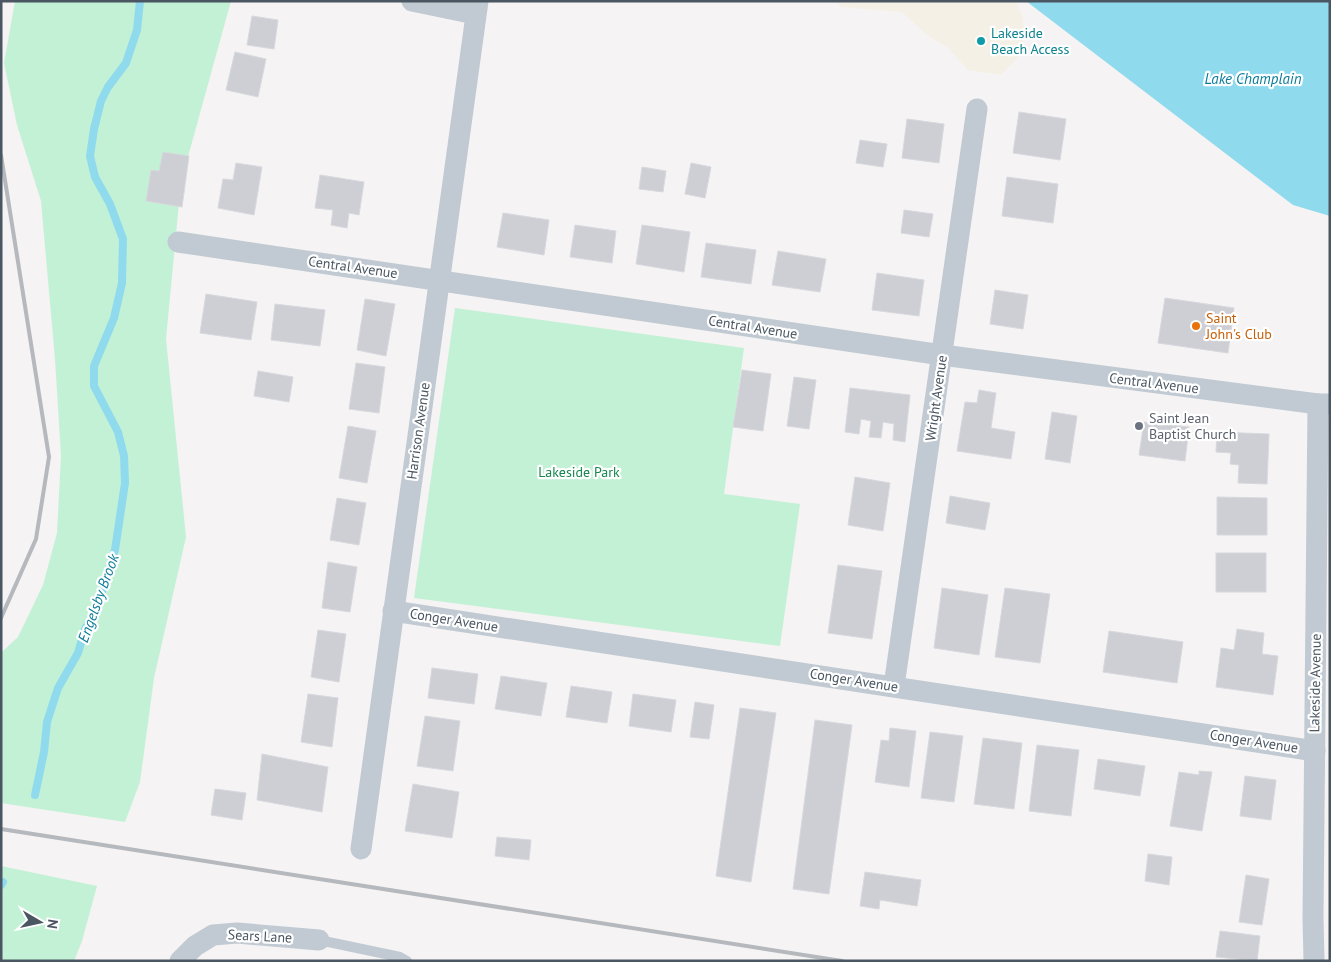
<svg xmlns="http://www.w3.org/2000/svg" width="1331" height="962" font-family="'PT Sans',sans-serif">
	<rect width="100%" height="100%" fill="#f5f3f3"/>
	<g fill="#c3f1d5">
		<path d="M15,1h216l-50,181 -15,157 20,198 -32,141 -14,104 -15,40 -124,-19v-150l17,-16 25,-52 14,-52 4,-77 -6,-97 -14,-158 -24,-76 -13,-62z"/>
		<path d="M455,308l289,40 -20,146 76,10 -20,142 -366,-48z"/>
		<path d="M1,866l96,20 -15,55 -8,20h-73z"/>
	</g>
	<path fill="#f5f0e5" d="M835,1h181l7,17 1,33 -23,24 -33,-5 -21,-23 -20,-12 -25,-23 -61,-5z"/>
	<path fill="#90daee" d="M1026,1h304v215l-37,-11z"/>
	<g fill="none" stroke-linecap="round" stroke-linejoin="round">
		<g stroke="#90daee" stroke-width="8">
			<path d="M35,795l9,-43 3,-30 11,-34 20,-35 7,-24 14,-26 5,-19 11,-34 10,-67 -1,-27 -6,-24 -24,-46v-20l20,-48 8,-35 1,-44 -13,-35 -15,-27 -5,-21 4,-27 7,-28 7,-14 18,-24 11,-33 3,-29"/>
			<path d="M1,885l2,-3"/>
		</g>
	</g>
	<g fill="#cdcfd5" stroke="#d7d9de">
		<path d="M252,16l26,4 -4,29 -27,-4z"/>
		<path d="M235,52l31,7 -8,38 -32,-7z"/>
		<path d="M1019,112l47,7 -6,41 -47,-7z"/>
		<path d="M907,119l37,5 -5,39 -37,-5z"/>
		<path d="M860,140l27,4 -4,23 -27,-4z"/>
		<path d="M163,152l26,4 -7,51 -36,-6 5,-31 8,1z"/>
		<path d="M236,163l26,4 -8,48 -36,-7 5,-29 10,1z"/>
		<path d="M691,163l20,4 -6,31 -20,-4z"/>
		<path d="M642,167l24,4 -3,21 -24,-3z"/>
		<path d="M320,175l44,7 -5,33 -10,-2 -2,15 -16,-3 2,-15 -18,-2z"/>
		<path d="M1007,177l51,7 -5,39 -51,-7z"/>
		<path d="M904,210l29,4 -4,23 -28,-4z"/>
		<path d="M503,213l46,7 -5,35 -47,-8z"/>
		<path d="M575,225l41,6 -4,32 -42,-6z"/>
		<path d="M642,225l48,7 -6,40 -48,-8z"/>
		<path d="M706,243l50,7 -5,34 -50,-7z"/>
		<path d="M778,251l48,8 -6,33 -48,-7z"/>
		<path d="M877,273l47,7 -5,36 -47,-6z"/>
		<path d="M995,290l33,5 -5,34 -33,-5z"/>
		<path d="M206,294l51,8 -6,38 -51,-7z"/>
		<path d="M1165,298l69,10 -6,45 -70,-10z"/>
		<path d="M365,299l30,5 -9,52 -29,-6z"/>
		<path d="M275,304l50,6 -5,36 -49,-6z"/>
		<path d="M356,363l29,4 -6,46 -30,-4z"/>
		<path d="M742,370l29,4 -8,57 -30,-4z"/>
		<path d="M258,371l35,6 -4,25 -35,-6z"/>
		<path d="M794,377l22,3 -7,49 -22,-3z"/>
		<path d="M850,388l60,7 -5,47 -12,-2 1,-16 -11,-2 -2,16 -12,-1 2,-16 -10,-2 -2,15 -14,-2z"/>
		<path d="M979,390l17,3 -5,35 24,4 -4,27 -54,-8 8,-49 12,1z"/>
		<path d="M1052,412l25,4 -7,47 -25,-4z"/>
		<path d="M1144,422l45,5 -4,34 -46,-6z"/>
		<path d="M348,426l28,5 -9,52 -28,-5z"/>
		<path d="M1217,432l52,2 -2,50 -29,-1 1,-18 -9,-1 1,-11 -15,-1z"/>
		<path d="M855,477l35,6 -7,48 -35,-6z"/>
		<path d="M950,496l40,7 -5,27 -39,-7z"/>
		<path d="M1217,497l50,1v37h-50z"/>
		<path d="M337,498l29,5 -7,42 -29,-5z"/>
		<rect x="1216" y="553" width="50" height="39"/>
		<path d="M328,562l29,5 -7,45 -28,-4z"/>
		<path d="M838,565l44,6 -10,68 -44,-6z"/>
		<path d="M942,588l46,7 -9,60 -45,-7z"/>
		<path d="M1005,588l45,6 -10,69 -45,-6z"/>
		<path d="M1237,629l27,4 -2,21 16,2 -5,39 -57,-8 5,-39 13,2z"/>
		<path d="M318,630l28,4 -7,48 -28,-5z"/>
		<path d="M1109,631l74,11 -6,41 -74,-11z"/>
		<path d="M432,668l46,6 -4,30 -46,-6z"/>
		<path d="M501,676l46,7 -6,33 -46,-7z"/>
		<path d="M571,686l41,6 -5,31 -41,-6z"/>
		<path d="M308,694l30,4 -6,49 -31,-5z"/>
		<path d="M633,694l43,6 -5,32 -42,-6z"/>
		<path d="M695,702l19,3 -5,34 -19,-2z"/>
		<path d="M740,708l36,5 -25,169 -35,-6z"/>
		<path d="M425,716l35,5 -7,50 -36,-5z"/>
		<path d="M815,720l37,5 -23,169 -36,-5z"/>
		<path d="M890,728l26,3 -7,56 -34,-5 6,-42 8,1z"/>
		<path d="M930,732l33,4 -9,66 -33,-4z"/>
		<path d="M983,738l39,5 -8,66 -40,-5z"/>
		<path d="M1037,745l42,5 -8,66 -42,-5z"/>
		<path d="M262,754l66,13 -6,45 -65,-12z"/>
		<path d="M1098,759l47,7 -5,30 -46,-7z"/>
		<path d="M1199,771l13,1 -10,59 -32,-5 9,-54 20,3z"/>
		<path d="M1245,776l31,4 -5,40 -31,-4z"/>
		<path d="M413,784l46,8 -7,46 -47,-7z"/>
		<path d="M215,789l31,4 -4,27 -31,-5z"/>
		<path d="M497,837l34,3 -2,20 -34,-4z"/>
		<path d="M1148,854l24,3 -3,28 -24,-4z"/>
		<path d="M865,872l56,8 -4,26 -37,-6 -1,9 -19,-3z"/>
		<path d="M1246,875l23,4 -7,46 -23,-3z"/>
		<path d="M1220,931l40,5 -3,25 -41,-4z"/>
	</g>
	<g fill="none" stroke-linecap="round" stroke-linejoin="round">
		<path stroke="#c1cad2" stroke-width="10" d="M319,940l81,17 7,4"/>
		<g stroke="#c1cad2" stroke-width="21">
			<path d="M412,1l63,13"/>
			<path d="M178,242l764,113 376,49h12"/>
			<path d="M393,611l922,140"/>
			<path d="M894,686l83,-577"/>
			<path d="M361,849l117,-848"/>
			<path d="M180,961l15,-15 18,-11 24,-2 82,7"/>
			<path d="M1314,961l-1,-43 5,-514"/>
		</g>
		<g stroke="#b5b8bd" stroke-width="4">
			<path d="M1,155l48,302 -13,82 -35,79"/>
			<path d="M1,829l841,132"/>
		</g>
	</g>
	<circle fill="#0f9aa8" stroke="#fff" stroke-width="2" cx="981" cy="41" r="5"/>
	<circle fill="#e8710a" stroke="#fff" stroke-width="2" cx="1196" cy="326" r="5"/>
	<circle fill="#6b7280" stroke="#fff" stroke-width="2" cx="1139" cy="426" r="5"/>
	<g text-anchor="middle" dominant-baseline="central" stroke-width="4.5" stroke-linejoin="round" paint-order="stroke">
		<g font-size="14" fill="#0d838f" stroke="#fff" text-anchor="start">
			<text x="991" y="33">Lakeside<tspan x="991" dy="16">Beach Access</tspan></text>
		</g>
		<g font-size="14" fill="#4a5661" stroke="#fff">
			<text transform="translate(353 267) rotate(8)">Central Avenue</text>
			<text transform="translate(753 327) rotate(9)">Central Avenue</text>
			<text transform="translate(1154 383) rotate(7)">Central Avenue</text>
			<text transform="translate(936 398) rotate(-82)">Wright Avenue</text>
			<text transform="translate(418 431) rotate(-82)">Harrison Avenue</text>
			<text transform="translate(454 620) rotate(9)">Conger Avenue</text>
			<text transform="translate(854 680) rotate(9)">Conger Avenue</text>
			<text transform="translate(1315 683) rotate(-89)">Lakeside Avenue</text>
			<text transform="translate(1254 741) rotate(9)">Conger Avenue</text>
			<text transform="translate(260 936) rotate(3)">Sears Lane</text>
		</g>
		<g font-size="14" fill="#c56008" stroke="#fff" text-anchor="start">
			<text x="1206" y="318">Saint<tspan x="1206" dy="16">John's Club</tspan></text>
		</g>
		<g font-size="14" fill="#5b616d" stroke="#fff" text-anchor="start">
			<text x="1149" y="418">Saint Jean<tspan x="1149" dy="16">Baptist Church</tspan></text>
		</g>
		<g font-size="14" fill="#17864f" stroke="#fff">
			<text x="579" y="472">Lakeside Park</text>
		</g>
		<g font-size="15" font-style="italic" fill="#0c7c9b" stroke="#fff">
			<text x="1253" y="78">Lake Champlain</text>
			<text transform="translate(98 598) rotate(-70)">Engelsby Brook</text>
		</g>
	</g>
	<rect width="1331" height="962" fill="none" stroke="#4a5661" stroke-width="5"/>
	<g transform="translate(40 922) rotate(99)" stroke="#ffffff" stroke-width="4" paint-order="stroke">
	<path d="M0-4L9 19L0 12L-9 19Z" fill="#4a5661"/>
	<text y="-8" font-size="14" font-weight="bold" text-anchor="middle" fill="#4a5661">N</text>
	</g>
</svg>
